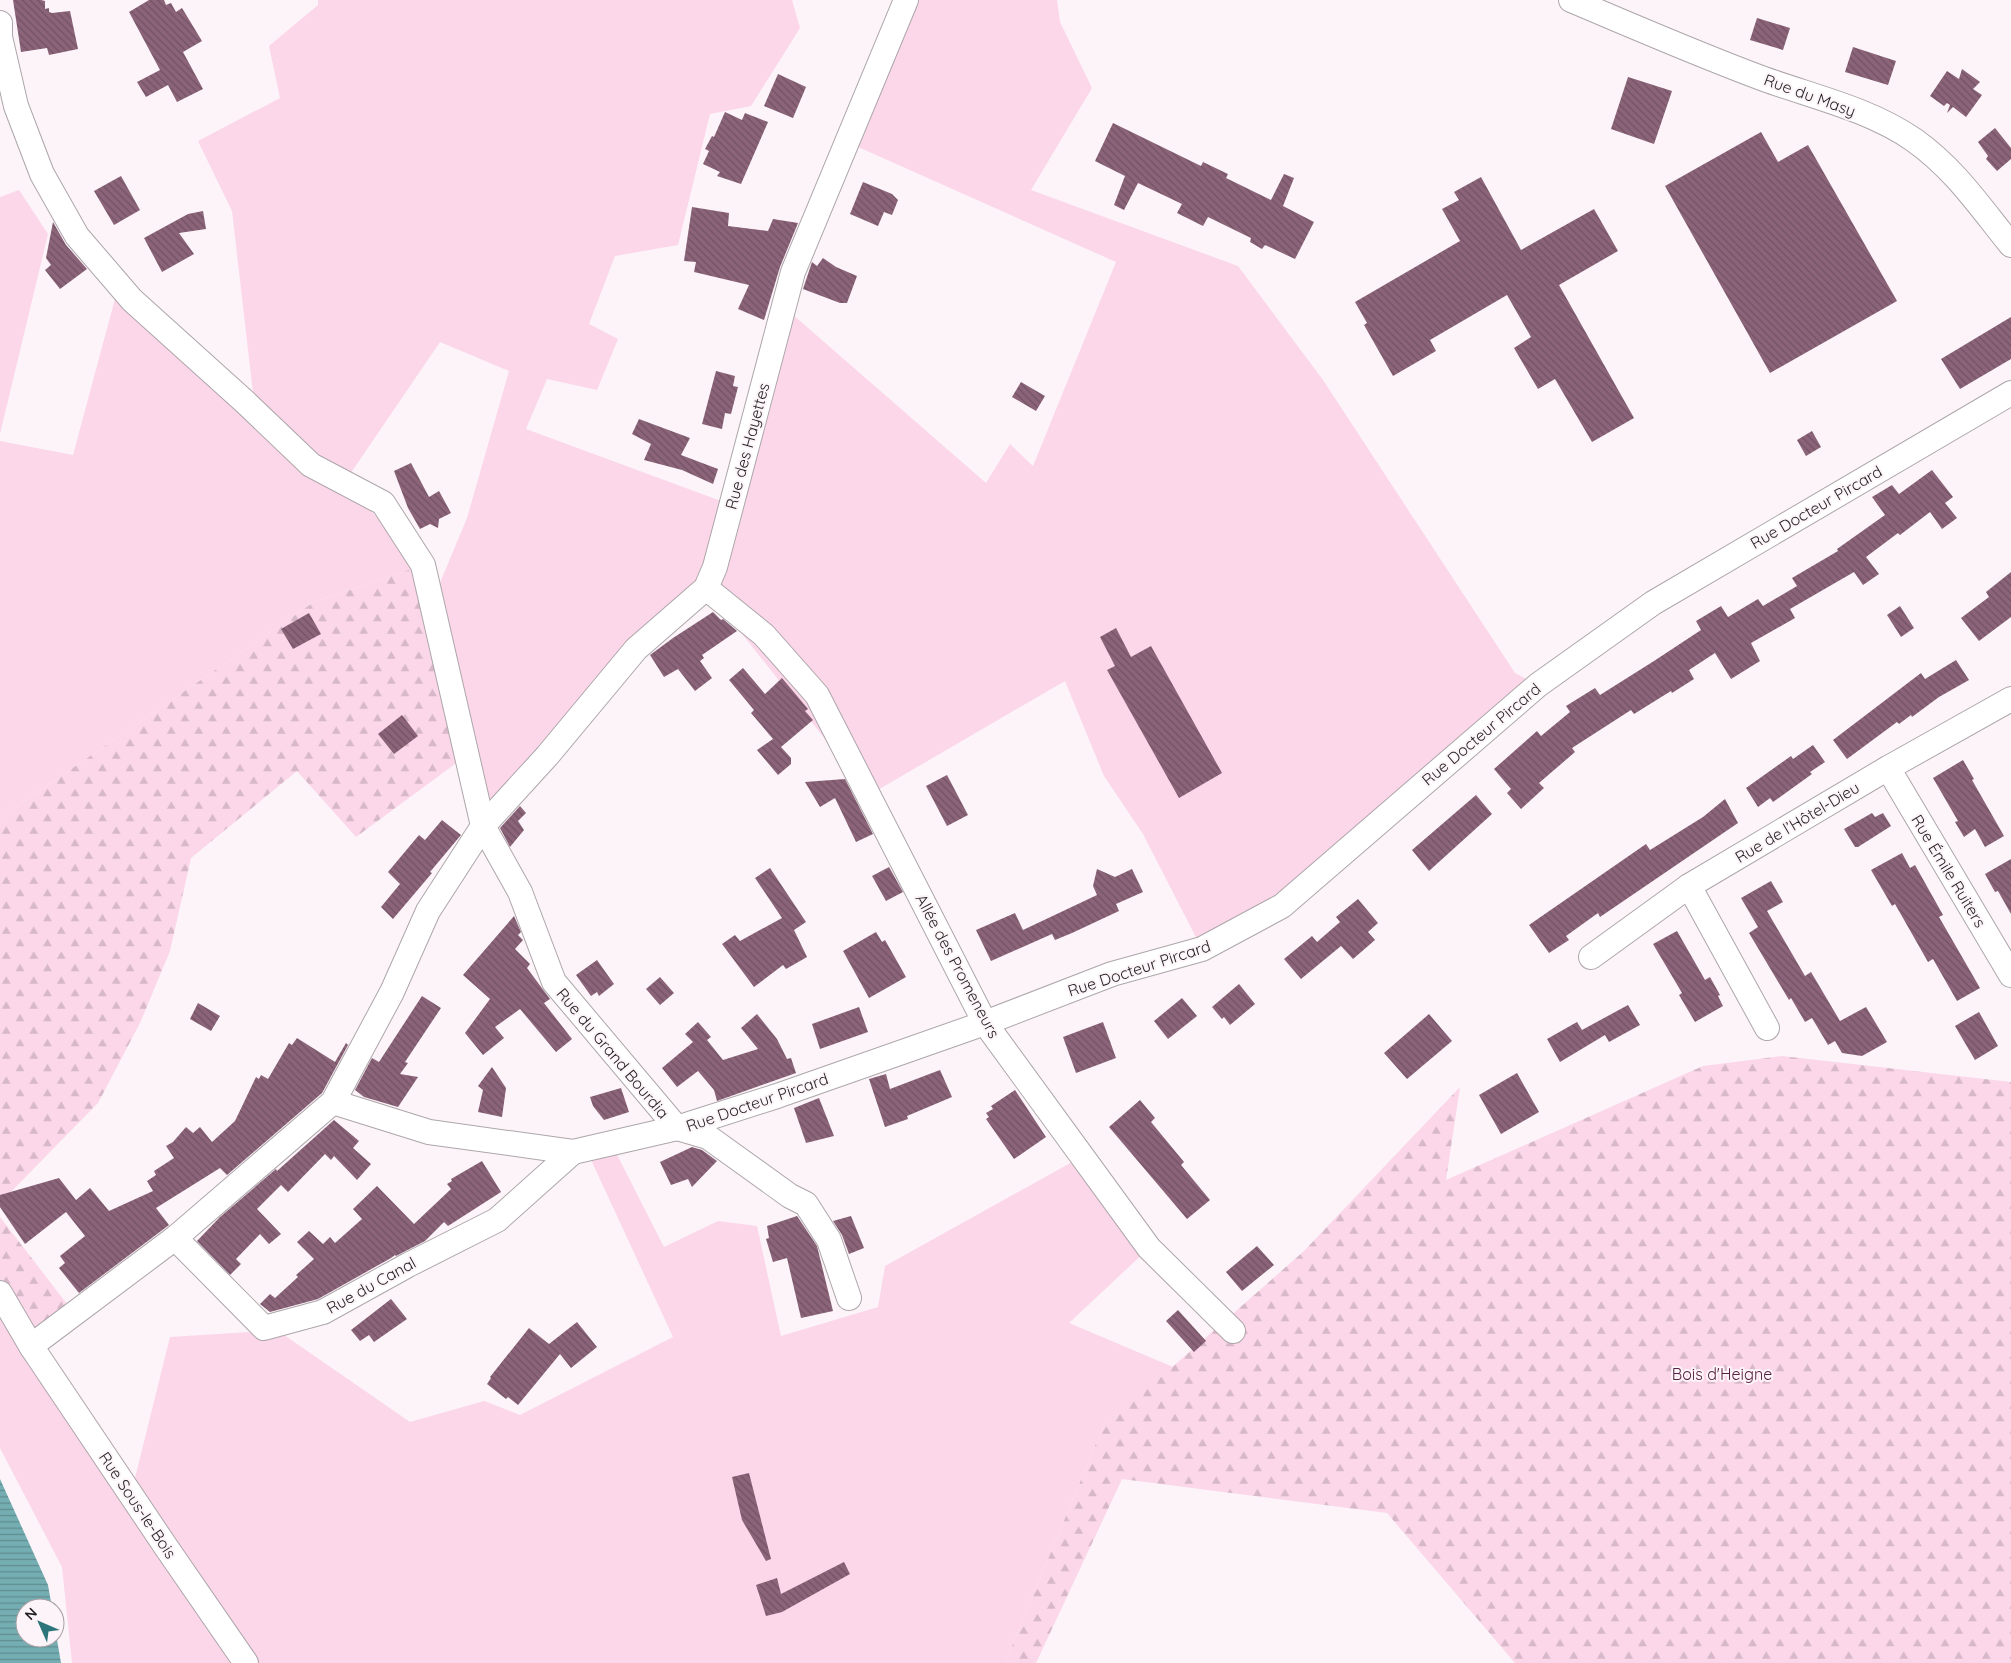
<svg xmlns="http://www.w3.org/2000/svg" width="2011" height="1663" font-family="Quicksand,sans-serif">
	<defs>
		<pattern id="forest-firs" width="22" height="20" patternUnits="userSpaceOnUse" patternTransform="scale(1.25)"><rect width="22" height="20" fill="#fbd7e9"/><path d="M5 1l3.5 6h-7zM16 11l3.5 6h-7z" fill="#d7b8c8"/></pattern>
		<pattern id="water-rules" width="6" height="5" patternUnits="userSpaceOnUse" patternTransform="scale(1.25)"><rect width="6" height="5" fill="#74aeb2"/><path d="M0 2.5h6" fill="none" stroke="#5f8d90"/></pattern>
		<pattern id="building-back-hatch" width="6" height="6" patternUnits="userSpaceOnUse" patternTransform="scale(1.25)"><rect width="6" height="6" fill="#8c647a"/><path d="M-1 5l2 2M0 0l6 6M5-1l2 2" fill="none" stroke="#725264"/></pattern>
	</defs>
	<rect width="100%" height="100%" fill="#fcf4f8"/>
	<g fill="#fbd7e9">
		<path d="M318,0h474l8,28 -49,78 -41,8 -32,131 -63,11 -26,68 29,15 -21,51 -50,-11 -21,50 195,72 63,-194 202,176 24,-39 23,22 83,-204 -269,-120 57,-142h153l3,22 32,66 -61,102 207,76 85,114 192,293 23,12 -179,155 -157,109 -59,-115 -39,-58 -39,-95 -196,114 -163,-207 -223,238 -51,-224 35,-84 42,-147 -69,-29 -96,141 79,82 -109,37 -314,216v-377l73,14 46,-171 134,109 -21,-182 -34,-70 82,-43 -11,-52 49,-41z"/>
		<path d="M19,190l29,44 -48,200v-237z"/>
		<path d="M611,1143l53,104 54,-26 39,5 24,110 97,-29 7,-41 189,-105 75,87 -80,75 104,44 -71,62 -97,234h-748l-124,-177 37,-149 79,-5 22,-6 139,96 74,-21 36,14 153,-78 -87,-188z"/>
		<path d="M0,1300l246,363h-174l-10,-96 -62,-119z"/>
	</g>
	<g fill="url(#forest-firs)">
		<path d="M423,565l35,149 -3,50 -99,73 -59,-66 -106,87 -21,93 -30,72 -42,80 -98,100v-385l314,-216z"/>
		<path d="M1782,1056l229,26v581h-496l-128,-150 -265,-34 -86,184h-31l97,-234 202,-178 156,-164 -14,93 257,-114z"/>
		<path d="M0,1217l67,87 -36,42 -31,-53z"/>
	</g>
	<path fill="url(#water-rules)" d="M0,1479l48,106 4,23h-27v30h30v-10l6,35h-61z"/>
	<g fill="url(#building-back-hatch)">
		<path d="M13,0h28l4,1v8l4,-1v4l3,1 18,-2 8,38 -29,6 -2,-7 -26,4z"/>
		<path d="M149,0h15l2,5 5,-2 5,9 6,-4 20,33 -19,11 20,37 -26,13 -9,-17 -22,12 -9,-15 23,-12 -31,-58z"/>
		<path d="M1757,18l33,10 -7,22 -33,-10z"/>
		<path d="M1853,47l43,14 -8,24 -43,-13z"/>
		<path d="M1962,69l18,13 -7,7 9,6 -16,22 -13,-10 -6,6 3,-8 -3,-2 -3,3 -14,-10 17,-25 12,8z"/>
		<path d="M778,74l28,13 -13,31 -29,-12z"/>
		<path d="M1628,77l44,14 -18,53 -43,-15z"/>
		<path d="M725,112l17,8 3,-7 23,9 -27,62 -24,-8 3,-4 -17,-8 6,-13 -4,-2 7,-13 2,1z"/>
		<path d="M1113,123l88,43 2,-4 25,12 -2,4 45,22 13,-26 10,4 -11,28 31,16 -19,37 -30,-14 -3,4 -12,-7 1,-4 -43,-21 -5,9 -26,-13 5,-9 -44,-21 -14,27 -10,-5 11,-29 -30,-15z"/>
		<path d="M1995,128l16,20v11l-14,12 -11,-12 2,-3 -10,-14z"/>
		<path d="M1761,132l17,30 30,-17 89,156 -127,72 -105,-187z"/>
		<path d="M121,176l19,34 -26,15 -20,-34z"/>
		<path d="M1481,177l40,73 73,-41 24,42 -59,34 75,133 -42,24 -37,-63 -17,10 -24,-41 17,-11 -24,-42 -77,45 6,11 -43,25 -29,-51 3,-2 -12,-21 105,-61 -18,-32 17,-9 -5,-8z"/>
		<path d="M863,182l29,12 6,6 -6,15 -8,-3 -6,14 -28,-12z"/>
		<path d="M692,207l37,6 -1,13 40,5 5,-12 25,4 -18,44 -16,53 -26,-11 11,-24 -55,-13 2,-10 -12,-1z"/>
		<path d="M203,211l3,18 -27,4 15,21 -32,18 -18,-34 44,-24z"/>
		<path d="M53,222l13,23 21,24 -27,20 -15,-19 6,-5 -5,-7z"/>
		<path d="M823,258l13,9 21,9 -10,27h-7l-37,-14 9,-27 5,4z"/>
		<path d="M2011,317v42l-51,30 -19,-30z"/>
		<path d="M716,371l19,5 -2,10 5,1 -7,27 -6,-1 -3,16 -20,-5z"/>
		<path d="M1021,382l24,14 -9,15 -24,-14z"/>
		<path d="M639,419l51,19 -9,17 37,14 -5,15 -31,-14 -38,-10 7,-16 -19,-10z"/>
		<path d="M1812,431l9,16 -15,9 -9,-16z"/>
		<path d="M411,463l18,34 10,-6 12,22 -12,6 -1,9 -8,-4 -10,5 -12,-21 -14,-37z"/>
		<path d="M1932,470l21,27 -8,6 12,15 -15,11 -12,-17 -30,23 -2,-2 -32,24 13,17 -16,11 -9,-13 -64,37 5,9 -44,25 9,18 -29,18 -16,-26 -26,17 5,9 -22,14 -1,-2 -37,23 -3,-4 -59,38 3,4 -36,31 5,5 -23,21 -14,-16 4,-4 -17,-20 43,-38 4,5 29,-24 -4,-6 29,-18 5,7 54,-34 47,-31 -5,-9 25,-15 7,11 30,-18 5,7 34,-20 -5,-8 46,-27 -1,-2 48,-34 -13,-18 20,-12 7,9z"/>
		<path d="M2011,572v45l-32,24 -18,-23 28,-21 -3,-5z"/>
		<path d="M1900,606l14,22 -13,9 -14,-22z"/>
		<path d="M713,612l8,8 2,-1 14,12 -35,24 2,3 -4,3 12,17 -17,13 -17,-22 -14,8 -14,-22 23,-17z"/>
		<path d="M309,613l12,21 -28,15 -12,-20z"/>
		<path d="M1116,628l15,29 20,-11 71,127 -43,25 -72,-128 8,-4 -15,-29z"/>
		<path d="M1956,660l13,20 -30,17 -27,20 -1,-2 -12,9 -2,-2 -50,37 -14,-19 88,-67 4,6z"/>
		<path d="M743,668l22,26 17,-16 26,31 -3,2 8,9 -32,27 10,11v6l-13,11 -21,-25 16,-11 -22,-26 3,-3 -25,-30z"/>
		<path d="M402,715l16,21 -24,18 -16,-20z"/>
		<path d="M1813,745l12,17 -15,10 2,2 -39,28 -3,-4 -12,9 -12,-19 45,-32 2,3z"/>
		<path d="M1963,760l11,19 -2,1 32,56 -19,11 -10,-18 -11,8 -9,-15 3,-1 -25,-43z"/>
		<path d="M947,775l21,40 -21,11 -21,-40z"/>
		<path d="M845,779l28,55 -17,8 -21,-44 -15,9 -15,-25z"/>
		<path d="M1476,795l16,19 -63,57 -17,-21z"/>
		<path d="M1725,799l13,24 -138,94 -2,-4 -32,23 3,4 -20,13 -20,-28 117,-81 4,6 53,-33z"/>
		<path d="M520,806l6,7 -8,8 6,9 -14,17 -10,-19z"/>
		<path d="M1872,813l3,4 8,-4 8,13 -33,21h-3l-11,-18z"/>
		<path d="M442,820l19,15 -31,37 2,1 -39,46 -12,-12 19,-23 -12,-12 31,-37 6,5z"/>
		<path d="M1902,853l8,15 5,-3 28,50 -4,2 41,71 -23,13 -24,-42 -5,3 -33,-58 -3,2 -21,-36z"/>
		<path d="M2011,859v55l-13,-23 -3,1 -10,-18z"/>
		<path d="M889,867l14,25 -17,9 -14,-25z"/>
		<path d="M770,868l36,54 -12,8 13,27 -21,12 -3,-4 -29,22 -32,-43 13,-9 5,6 42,-23 -27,-40z"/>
		<path d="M1097,869l18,8 17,-8 11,23 -27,12 3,7 -47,22 -17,7 -3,-6 -61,27 -15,-31 39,-17 8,17 74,-35 -4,-9z"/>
		<path d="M1771,881l12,21 -16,9 38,65 6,-4 29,49 26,-14 21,35 -25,14 -20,-3 -7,-12 -7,4 -16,-27 -7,4 -14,-24 -2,2 -40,-67 9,-6 -17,-29z"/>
		<path d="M1358,899l20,24 -10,9 7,8 -22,19 -12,-13 -40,33 -17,-20 28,-23 5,6 23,-20 -4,-5z"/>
		<path d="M514,916l7,16 -3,3 5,5 -8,9 15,15 -3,4 23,31 -6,4 28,36 -16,13 -36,-43 -25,18 9,11 -21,17 -18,-22 25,-34 -27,-24z"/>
		<path d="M1677,931l28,49 5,-3 10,18 -2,1 5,10 -28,16 -16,-27 3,-2 -29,-49z"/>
		<path d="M876,932l6,10 3,-2 21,37 -37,21 -26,-47z"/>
		<path d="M597,960l17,24 -15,12 -2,-4 -6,4 -15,-21z"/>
		<path d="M660,977l14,16 -14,12 -14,-16z"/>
		<path d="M1239,984l16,20 -25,21 -6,-8 -2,2 -10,-12z"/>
		<path d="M422,996l19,12 -36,54 3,1 -8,11 18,3 -20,30 -34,-10 -9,-7 17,-32 7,4z"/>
		<path d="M1182,998l15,18 -29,23 -14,-18z"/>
		<path d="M198,1003l22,13 -9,15 -21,-12z"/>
		<path d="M1628,1005l12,20 -31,17 -4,-7 -45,27 -13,-23 30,-17 5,8z"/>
		<path d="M859,1007l9,25 -48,17 -8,-25z"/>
		<path d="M1979,1012l19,34 -23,14 -20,-34z"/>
		<path d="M757,1014l20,25 10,20 4,-1 5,15 -79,28 -3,-11 -16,-19 -21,16 -15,-19 31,-26 -8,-8 13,-12 13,15 -4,3 16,20 35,-11 -17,-21z"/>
		<path d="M1429,1014l23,27 -45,38 -23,-26z"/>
		<path d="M1103,1022l13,36 -40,15 -13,-36z"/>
		<path d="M297,1038l38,24 11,-19 2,2 -26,48 -95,82 -7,-7 -64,40 13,17 -90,68 -20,-25 6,-5 -5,-7 25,-20 -19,-24 -41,32 -25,-37v-12l59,-17 17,22 14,-12 19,23 44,-20 -6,-10 9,-6 -2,-4 20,-13 -8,-12 7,-4 13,-15 7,6 7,-6 12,15 23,-21 21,-44 3,2 2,-4 7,4 21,-36 3,2z"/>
		<path d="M492,1067l14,21 -4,29 -24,-5 5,-22 -5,-4z"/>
		<path d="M940,1070l12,27 -45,19 1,3 -23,8 -16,-48 17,-5 4,15z"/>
		<path d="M1517,1073l22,39 -38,22 -22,-39z"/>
		<path d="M621,1088l8,24 -25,8 -11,-14 -3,-9z"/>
		<path d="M1015,1090l31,47 -32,22 -28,-40 3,-2 -3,-4 7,-4 -2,-3z"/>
		<path d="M819,1098l15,38 -28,7 -12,-35z"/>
		<path d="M1140,1100l15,18 -4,4 33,40 -3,3 29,35 -23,19 -78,-92z"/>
		<path d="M334,1120l25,21 -6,7 18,16 -14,16 -23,-24 -3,4 -6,-6 -37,38 -7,-7 -24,24 24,25 -12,10 -9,-10 -24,25 5,5 -11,11 -33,-34 23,-24 56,-48 1,2z"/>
		<path d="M692,1147l10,3 15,11 -25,26 -4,-8 -17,6 -11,-23z"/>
		<path d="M482,1161l19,31 -53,34 -4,-4 -19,19 -29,15 -1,-1 -4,3 -73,41 -48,13 -10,-8 10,-10 5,4 23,-21 -2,-2 18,-16 -17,-17 12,-11 14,13 7,-7 5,6 27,-24 -9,-10 24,-23 37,38 37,-35 -4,-5 5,-3 -1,-2z"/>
		<path d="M797,1216l20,30 16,65 -32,7 -14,-60 -14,4 -7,-23 3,-1 -2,-12z"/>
		<path d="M851,1216l13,32 -15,6 -7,-19 -9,-14z"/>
		<path d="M1257,1246l17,19 -32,26 -16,-19z"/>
		<path d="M391,1299l16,20 -33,23 -5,-7 -9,6 -9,-11z"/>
		<path d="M1178,1310l28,31 -12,11 -28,-31z"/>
		<path d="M577,1322l20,25 -26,21 -11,-14 -42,51 -10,-8 -2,2 -19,-15 4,-6 -1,-1 39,-49 20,16z"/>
		<path d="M749,1473l22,86 -5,2 -24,-41 -10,-43z"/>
		<path d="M844,1562l6,12 -68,38 -16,4 -10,-31 21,-7 4,16z"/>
	</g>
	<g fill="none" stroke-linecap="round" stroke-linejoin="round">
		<defs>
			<g id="minor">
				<path d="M1571,0c64,27 128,55 193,79 50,18 105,30 150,61 41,29 66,67 97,105"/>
				<path d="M0,23v14l16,69 26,68 35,62 55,64 112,101 67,64 72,38 40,62 60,261 -55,85 -36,81 -59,110 -158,136 -144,108"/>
				<path d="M706,588l58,47 53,60 168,328 164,225 84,83"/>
				<path d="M1888,768l123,207"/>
				<path d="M1689,886l78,142"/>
				<path d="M1591,957l98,-71 199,-118 123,-69"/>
				<path d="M333,1102l96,30 144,20 104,-24 100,-32 208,-73 127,-49 90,-25 80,-43 256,-221 115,-82 358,-210"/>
				<path d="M175,1238l89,90 59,-16 85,-47 89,-45 76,-68"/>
				<path d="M0,1293l31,53 135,201 80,116"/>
				<path d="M849,1298l-20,-58 -23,-36 -16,-8 -82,-59 -31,-9 -123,-146 -34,-90 -37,-66 64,-70 89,-107 70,-61 9,-21 78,-295 113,-272"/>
			</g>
		</defs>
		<use href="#minor" stroke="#ada6aa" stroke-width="26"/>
		<use href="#minor" stroke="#fff" stroke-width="24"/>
	</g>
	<g text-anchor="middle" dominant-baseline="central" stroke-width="4" stroke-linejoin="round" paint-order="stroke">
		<g font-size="16" fill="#221f20" stroke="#fcf4f8">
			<text transform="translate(1810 95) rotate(20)">Rue du Masy</text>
			<text transform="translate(747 446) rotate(-75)">Rue des Hayettes</text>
			<text transform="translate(1816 507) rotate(-30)">Rue Docteur Pircard</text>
			<text transform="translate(1481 734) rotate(-40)">Rue Docteur Pircard</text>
			<text transform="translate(1797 822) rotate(-31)">Rue de l’Hôtel-Dieu</text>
			<text transform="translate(1949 871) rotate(59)">Rue Émile Ruiters</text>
			<text transform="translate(958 966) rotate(62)">Allée des Promeneurs</text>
			<text transform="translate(1139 968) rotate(-18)">Rue Docteur Pircard</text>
			<text transform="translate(613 1053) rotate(50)">Rue du Grand Bourdia</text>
			<text transform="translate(757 1102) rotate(-19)">Rue Docteur Pircard</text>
			<text transform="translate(371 1285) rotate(-29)">Rue du Canal</text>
			<text transform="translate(138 1505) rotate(56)">Rue Sous-le-Bois</text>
		</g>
		<g font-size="16" fill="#562041" stroke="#fcf4f8">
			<text x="1722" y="1374">Bois d'Heigne</text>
		</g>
	</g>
	<g transform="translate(40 1623) rotate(315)"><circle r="24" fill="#fcf4f8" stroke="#a59fa2"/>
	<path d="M0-4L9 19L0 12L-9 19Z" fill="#2c767b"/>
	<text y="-8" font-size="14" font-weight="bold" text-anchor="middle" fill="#221f20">N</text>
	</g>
</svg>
